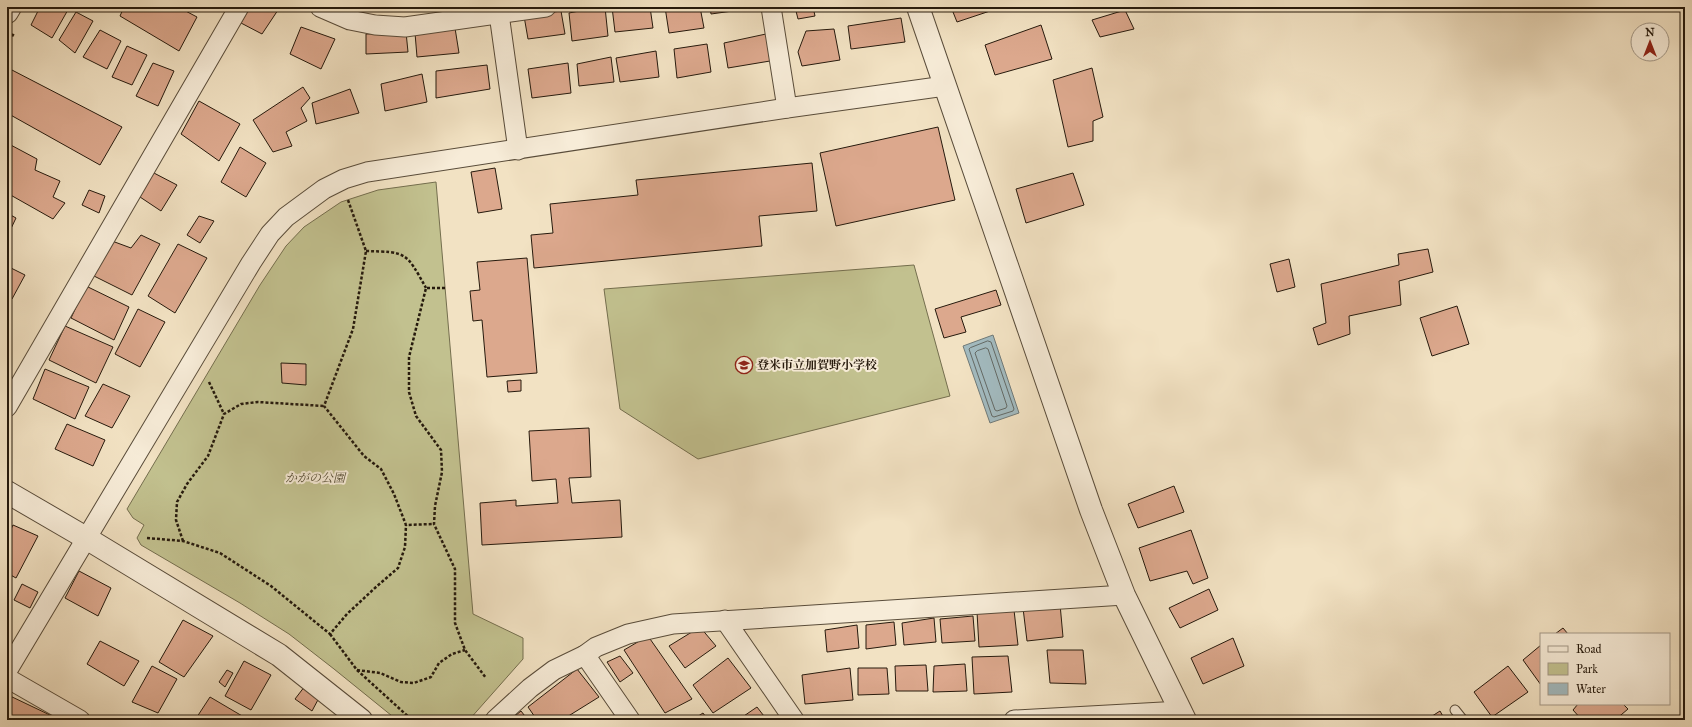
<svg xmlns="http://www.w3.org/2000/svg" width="1692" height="727" font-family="'IM FELL Great Primer','Noto Serif JP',serif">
	<rect width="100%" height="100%" fill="#f2e2c3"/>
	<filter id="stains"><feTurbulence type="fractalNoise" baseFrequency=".005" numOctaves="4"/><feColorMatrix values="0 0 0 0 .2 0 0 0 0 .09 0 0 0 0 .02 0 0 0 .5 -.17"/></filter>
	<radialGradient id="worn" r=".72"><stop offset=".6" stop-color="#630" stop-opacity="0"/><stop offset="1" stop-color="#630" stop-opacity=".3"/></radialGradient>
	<g fill="#c2c18f" stroke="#746e4e">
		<path d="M436,182l37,432 50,24v21l-54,61h-72l-63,-51 -45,-35 -49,-31 -99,-58 -4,-7 7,-13 -11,-7 -6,-9 133,-224 26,-39 18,-19 37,-25 37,-12z"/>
		<path d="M914,265l36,131 -252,63 -78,-50 -16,-120z"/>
	</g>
	<path fill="#a2babf" stroke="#707a78" d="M993,335l26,78 -29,10 -27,-77z"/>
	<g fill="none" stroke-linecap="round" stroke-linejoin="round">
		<g stroke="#646a66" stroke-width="1">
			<path d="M988,341l3,1 23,67 -1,2 -19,6 -2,-1 -23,-67 1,-1z"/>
			<path d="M986,348l2,1 19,57 -1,2 -9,3 -2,-1 -20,-57 2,-2z"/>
		</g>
	</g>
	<g fill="#dca88d" stroke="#261a0d">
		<path d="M40,7l29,1 -17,30 -21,-13z"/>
		<path d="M124,7h54l19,10 -18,34 -59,-35z"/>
		<path d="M250,7h30l-18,27 -21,-11z"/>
		<path d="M600,7h5l3,29 -36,5 -3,-28z"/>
		<path d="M612,7h38l3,21 -38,4z"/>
		<path d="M665,7h35l4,21 -35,5z"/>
		<path d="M710,7h44v1l-43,6z"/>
		<path d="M795,7h18l2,9 -17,3z"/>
		<path d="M951,7h51l-45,15z"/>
		<path d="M1125,10l9,19 -34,8 -8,-17z"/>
		<path d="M561,11l4,23 -37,5 -4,-23z"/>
		<path d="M76,12l17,9 -18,32 -16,-13z"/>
		<path d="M901,18l4,24 -54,7 -3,-23z"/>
		<path d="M1041,25l11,34 -57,16 -10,-30z"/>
		<path d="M301,27l34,12 -14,30 -31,-15z"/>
		<path d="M455,28l4,25 -42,4 -2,-24z"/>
		<path d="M834,29l6,31 -38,6 -4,-14 8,-21z"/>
		<path d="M100,30l21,11 -14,28 -24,-12z"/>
		<path d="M406,32l2,20 -42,2v-20z"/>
		<path d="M766,34l4,27 -42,7 -4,-25z"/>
		<path d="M707,44l4,28 -34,6 -3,-29z"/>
		<path d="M127,46l20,9 -15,30 -20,-8z"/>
		<path d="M656,51l3,26 -39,5 -4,-24z"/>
		<path d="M611,57l3,25 -35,4 -2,-22z"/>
		<path d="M153,63l21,8 -16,35 -22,-10z"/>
		<path d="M568,63l3,30 -39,5 -4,-29z"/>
		<path d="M487,65l3,24 -54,9v-27z"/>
		<path d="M1092,68l11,49 -10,4v20l-25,6 -15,-67z"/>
		<path d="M10,69l112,58 -22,38 -93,-52v-39z"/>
		<path d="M422,74l5,28 -42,9 -4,-27z"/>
		<path d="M303,87l7,11 -9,10 6,13 -21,11 6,14 -19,6 -20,-32z"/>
		<path d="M350,89l9,24 -43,11 -4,-21z"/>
		<path d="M199,101l41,23 -21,37 -38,-27z"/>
		<path d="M938,127l17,73 -119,26 -16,-73z"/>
		<path d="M7,143l30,16 -2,11 25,11 -7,16 12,6 -12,16 -46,-26z"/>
		<path d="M240,147l26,16 -20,34 -25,-15z"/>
		<path d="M812,163l5,48 -58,5 3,30 -228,22 -3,-33 22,-2 -3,-29 88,-9 -2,-15z"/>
		<path d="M495,168l7,41 -24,4 -7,-41z"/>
		<path d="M152,172l25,13 -16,26 -24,-16z"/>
		<path d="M1073,173l11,32 -58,18 -10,-34z"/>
		<path d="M89,190l16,6 -6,17 -17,-8z"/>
		<path d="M7,213l9,5 -9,19z"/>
		<path d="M199,216l15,5 -14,22 -13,-8z"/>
		<path d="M141,235l19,9 -28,51 -40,-20 20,-34 19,7z"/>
		<path d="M178,244l29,14 -32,55 -27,-17z"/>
		<path d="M1428,249l5,23 -34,9 2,24 -52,11 1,18 -32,11 -5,-17 13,-5 -5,-39 78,-19 -1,-11z"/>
		<path d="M527,258l10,115 -50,4 -5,-57 -9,1 -3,-30 10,-1 -3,-28z"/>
		<path d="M1289,259l6,28 -18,5 -7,-28z"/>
		<path d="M7,266l18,9 -13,24 -5,-3z"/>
		<path d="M86,286l43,21 -15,33 -43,-22z"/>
		<path d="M996,290l5,15 -40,12 5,15 -22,6 -9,-29z"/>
		<path d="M1457,306l12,38 -37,12 -12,-38z"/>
		<path d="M138,309l27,13 -25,45 -25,-13z"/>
		<path d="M65,326l48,21 -17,36 -47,-23z"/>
		<path d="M281,363l25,1v21l-24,-2z"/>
		<path d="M45,369l44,18 -14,32 -42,-20z"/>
		<path d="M521,380v11l-13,1 -1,-11z"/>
		<path d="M103,384l27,12 -18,32 -27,-12z"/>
		<path d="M67,424l38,16 -12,26 -38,-17z"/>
		<path d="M589,428l2,49 -22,1 3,25 48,-3 2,37 -140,8 -2,-42 36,-3v6l42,-3 -2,-24 -24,2 -3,-50z"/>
		<path d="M1174,486l10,26 -46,16 -10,-24z"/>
		<path d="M13,525l25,11 -22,42 -9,-5v-36z"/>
		<path d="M1191,530l17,48 -15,6 -6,-13 -37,10 -11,-33z"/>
		<path d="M79,571l32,17 -13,28 -33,-18z"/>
		<path d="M22,584l16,8 -8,16 -16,-8z"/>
		<path d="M1209,589l9,21 -38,18 -11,-20z"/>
		<path d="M1060,604l3,33 -36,4 -4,-33z"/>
		<path d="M1014,610l4,35 -39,2 -2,-35z"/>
		<path d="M973,616l2,25 -33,2 -2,-24z"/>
		<path d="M934,618l2,24 -32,3 -2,-22z"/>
		<path d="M183,620l30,16 -29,41 -25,-15z"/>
		<path d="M894,622l2,23 -30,4v-24z"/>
		<path d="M857,625l2,23 -32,4 -2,-22z"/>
		<path d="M700,627l16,19 -31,22 -16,-22z"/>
		<path d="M1563,628l5,6h-13z"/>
		<path d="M648,636l44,63 -27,14 -41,-63z"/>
		<path d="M1233,638l11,28 -41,18 -12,-26z"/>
		<path d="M100,641l39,20 -15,25 -37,-22z"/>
		<path d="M1541,645v40l-18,-25z"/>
		<path d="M1047,650h36l3,34 -36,-1z"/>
		<path d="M620,656l13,17 -13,9 -13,-20z"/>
		<path d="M1008,656l4,36 -38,2 -2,-37z"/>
		<path d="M728,658l23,30 -38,25 -20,-28z"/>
		<path d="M244,661l27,14 -20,35 -26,-14z"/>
		<path d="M965,664l2,27 -34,1 1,-26z"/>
		<path d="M926,665l2,26h-32l-1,-25z"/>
		<path d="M152,666l25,13 -19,34 -26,-11z"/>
		<path d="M1508,666l20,26 -36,25 -18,-25z"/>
		<path d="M850,668l3,32 -48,4 -3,-29z"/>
		<path d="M858,668h29l2,26 -31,1z"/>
		<path d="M577,669l22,28 -37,23h-25l-9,-13z"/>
		<path d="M227,670l6,3 -8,14 -6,-5z"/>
		<path d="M305,686l15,10 -8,15 -17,-12z"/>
		<path d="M8,695l44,21 -2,4h-43z"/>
		<path d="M210,697l39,23h-54z"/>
		<path d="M1578,704h45l5,5 -13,11h-33l-9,-10z"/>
		<path d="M757,707l10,13h-29z"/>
		<path d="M521,711l7,9h-18z"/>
		<path d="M1440,711l5,9h-19z"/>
		<path d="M703,713l5,7h-16z"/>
	</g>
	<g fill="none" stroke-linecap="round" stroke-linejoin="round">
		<defs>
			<path id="service" d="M1455,710l8,10"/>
			<g id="minor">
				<path d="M320,7l30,13 25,5 30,2 141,-20"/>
				<path d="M771,7l16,101"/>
				<path d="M499,14l19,136"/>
				<path d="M7,407l232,-400"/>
				<path d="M725,620l69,100"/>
				<path d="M585,655l45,65"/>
				<path d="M7,671l244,-408 19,-29 16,-17 38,-28 20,-10 23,-7 420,-64 158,-22"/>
				<path d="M7,678l73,42"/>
				<path d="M495,720l35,-32 24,-18 31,-15 11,-8 32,-13 45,-10 451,-29"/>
				<path d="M1014,720l167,-9"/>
			</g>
			<g id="tertiary">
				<path d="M918,7l173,503 33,85 61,125"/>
				<path d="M7,12l3,-5"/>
				<path d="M7,492l79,46 193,117 82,65"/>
			</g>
		</defs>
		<use href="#service" stroke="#594c3a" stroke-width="11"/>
		<use href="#minor" stroke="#594c3a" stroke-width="21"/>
		<use href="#tertiary" stroke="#594c3a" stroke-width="24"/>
		<g stroke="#261a0d" stroke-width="2.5" stroke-dasharray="3 2" stroke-linecap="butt">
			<path d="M7,45l7,-12"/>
			<path d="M348,200l18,51 -13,78 -29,77 40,50 17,13 13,25 12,31 28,-1"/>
			<path d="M366,251c41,1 40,1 60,37"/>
			<path d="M445,288h-19l-17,69v35l7,24 25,34 1,22 -7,34 -1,18 21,45v54l10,27 21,28"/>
			<path d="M209,382l15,32"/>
			<path d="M147,538l36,3 37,12 51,33 59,48 17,-20 29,-27 22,-19 7,-21 1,-22"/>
			<path d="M183,541l-7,-21 1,-18 10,-18 21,-28 16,-42 17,-10 17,-2 66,4"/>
			<path d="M330,634l27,36 55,50"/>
			<path d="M357,670l23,3 21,9 13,1 17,-6 8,-14 13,-9 13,-4"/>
		</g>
		<use href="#service" stroke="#f7ecd8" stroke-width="9"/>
		<use href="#minor" stroke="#f7ecd8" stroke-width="19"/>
		<use href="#tertiary" stroke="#f7ecd8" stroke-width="22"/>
	</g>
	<defs>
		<symbol id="school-ring" viewBox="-11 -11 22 22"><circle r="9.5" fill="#f7ecd8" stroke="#8f2418" stroke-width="1.5"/><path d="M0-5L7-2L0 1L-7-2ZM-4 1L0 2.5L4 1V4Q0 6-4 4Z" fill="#8f2418"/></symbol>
	</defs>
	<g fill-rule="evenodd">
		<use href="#school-ring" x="734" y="355" width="20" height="20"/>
	</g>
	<g text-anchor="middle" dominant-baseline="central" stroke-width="4" stroke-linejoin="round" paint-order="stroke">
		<g font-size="12" font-weight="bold" fill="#261a0d" stroke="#f7ecd8" text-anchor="start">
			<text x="757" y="365">登米市立加賀野小学校</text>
		</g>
		<g font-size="12" font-style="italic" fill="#554c34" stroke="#f7ecd8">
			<text x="315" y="478">かがの公園</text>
		</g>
	</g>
	<rect width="1692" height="727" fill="none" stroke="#f2e2c3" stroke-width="24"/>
	<rect x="8" y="8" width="1676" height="711" fill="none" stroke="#261a0d" stroke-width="2"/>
	<rect x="12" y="12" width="1668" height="703" fill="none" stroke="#261a0d"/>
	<rect x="1540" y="633" width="130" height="72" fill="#f7ecd8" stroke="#a39887"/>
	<rect x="1548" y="646" width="20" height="6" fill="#f7ecd8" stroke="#a39887"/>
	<text x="1576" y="653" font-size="12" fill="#261a0d">Road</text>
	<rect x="1548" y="663" width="20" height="12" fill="#c2c18f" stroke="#a39887"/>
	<text x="1576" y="673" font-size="12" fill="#261a0d">Park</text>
	<rect x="1548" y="683" width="20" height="12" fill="#a2babf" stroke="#a39887"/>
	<text x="1576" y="693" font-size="12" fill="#261a0d">Water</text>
	<g transform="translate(1650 42)"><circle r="19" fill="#f7ecd8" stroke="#a39887"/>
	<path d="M0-3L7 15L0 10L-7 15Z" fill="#8f2418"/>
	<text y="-6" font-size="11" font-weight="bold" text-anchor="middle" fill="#261a0d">N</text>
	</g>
	<rect width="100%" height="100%" filter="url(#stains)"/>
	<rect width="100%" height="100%" fill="url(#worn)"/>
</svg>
